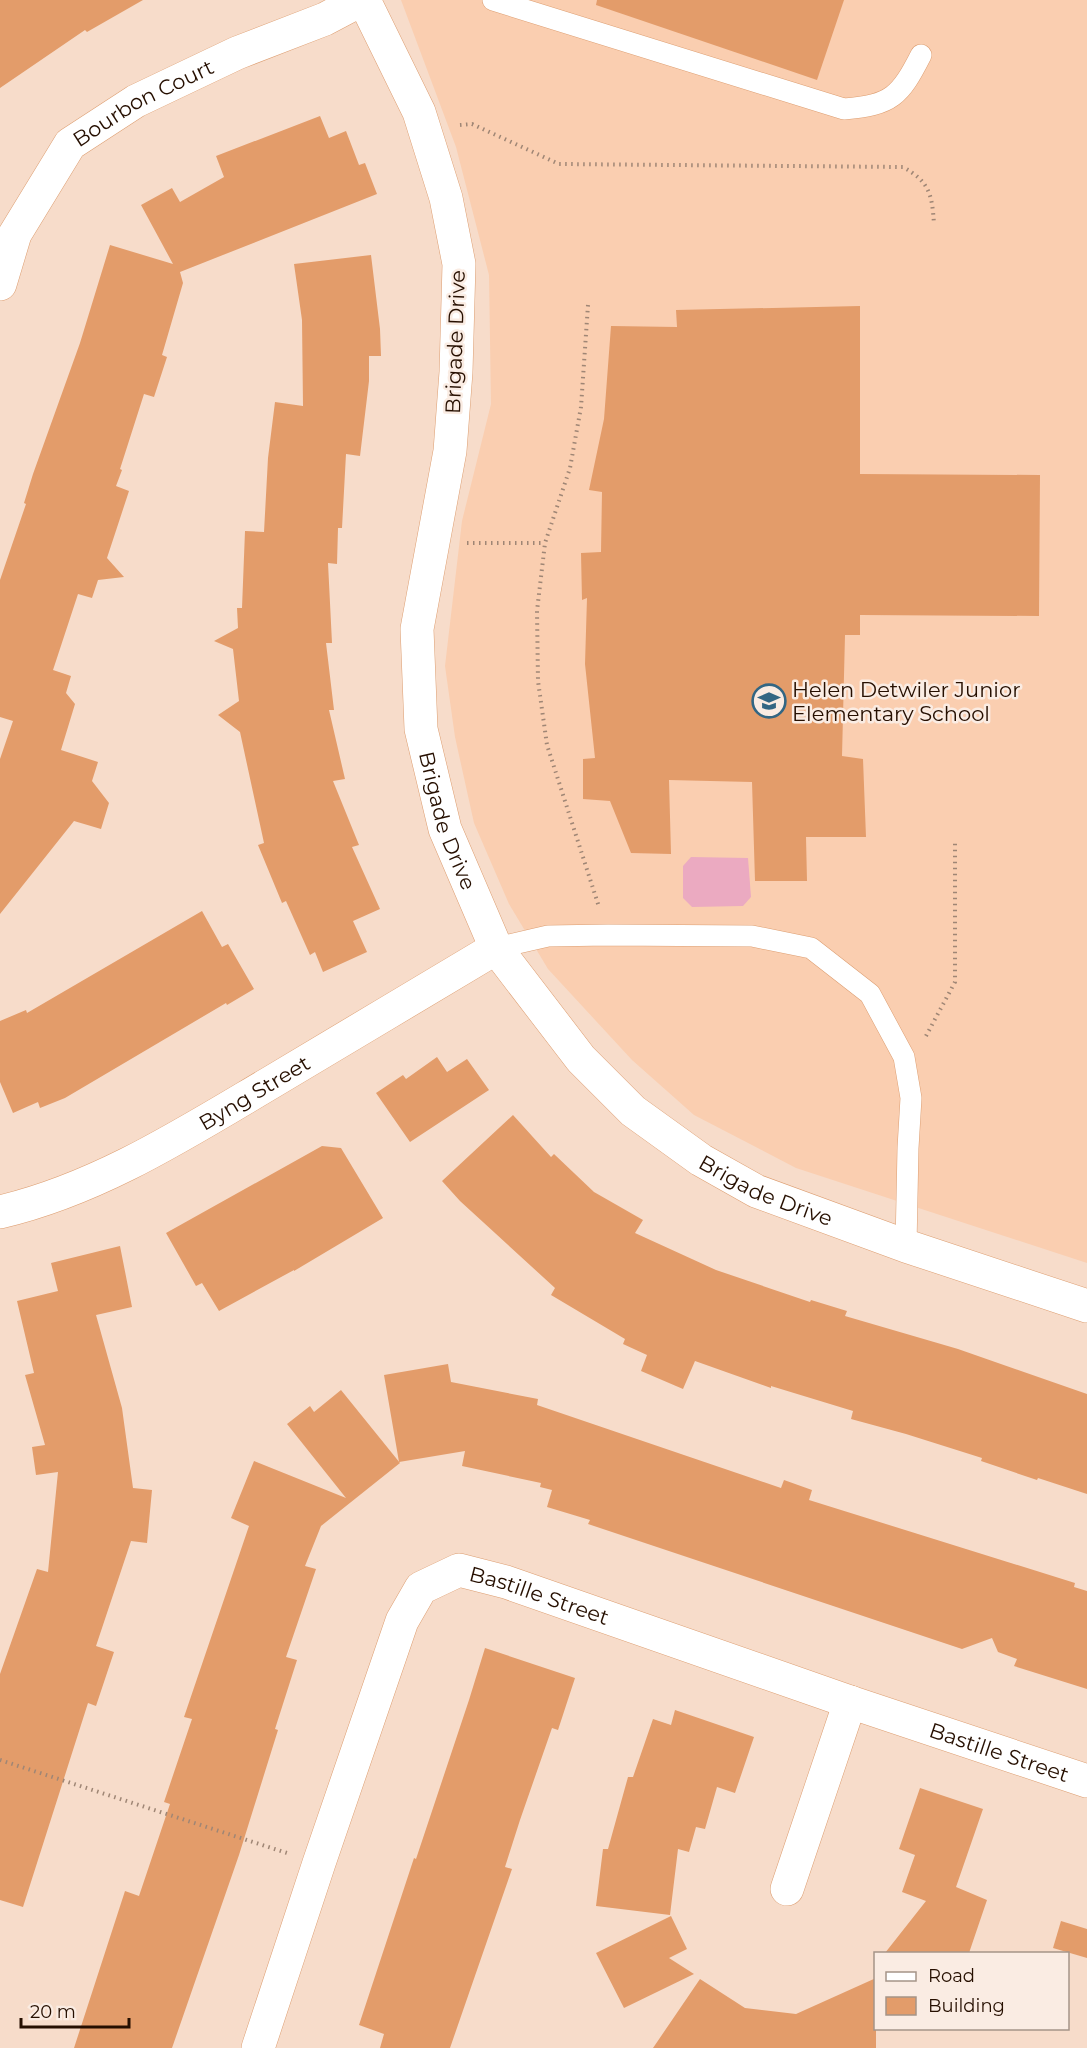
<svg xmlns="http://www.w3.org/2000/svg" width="1087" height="2048" font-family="Montserrat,sans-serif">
	<rect width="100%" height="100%" fill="#f7dcca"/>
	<path fill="#faceb0" d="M401,0h686v1263l-291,-95 -102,-53 -62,-55 -84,-91 -39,-65 -35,-81 -19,-86 -10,-71 17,-145 29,-117 -2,-129 -33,-128z"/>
	<path fill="#ebaac1" d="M691,857l57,1 3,39 -8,9 -51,1 -9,-9v-32z"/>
	<g fill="#e39c6a">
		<path d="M0,0h143l-56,32 -2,-2 -85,58z"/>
		<path d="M597,0h247l-27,80 -221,-75z"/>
		<path d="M320,116l9,22 17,-7 13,34 6,-2 12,31 -197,78 3,11 -21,72 5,2 -13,40 -10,-3 -24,75 2,1 -6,16 13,5 -22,67 17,19 -26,3 -6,18 -14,-4 -25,76 18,6 -5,17 9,11 -14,46 37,12 -6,19 17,22 -8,26 -27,-8 -74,93v-155l13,-38 -13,-4v-137l26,-76 -2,-1 9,-29 47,-131 30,-98 63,19 -32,-59 31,-17 8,14 44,-25 -8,-21z"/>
		<path d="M371,255l9,74 1,27h-12v25l-9,75 -14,-2 -4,74h-4l-1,36 -9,-1 4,80h-6l8,67h-5l16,69 -12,2 26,64 -7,2 28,62 -27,12 14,31 -44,20 -8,-20 -5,3 -24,-54 -4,2 -24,-58 6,-2 -24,-111 -22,-17 21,-14 -6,-52 -19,-8 24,-13 -1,-20h5l3,-77 19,1 4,-74 7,-56 28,4 -1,-86 -8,-56z"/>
		<path d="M860,306v168l180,1 -1,141 -179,-1v20h-15l-3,121 21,3 3,78h-60l1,44h-52l-3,-99 -83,-2 2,74 -40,-1 -21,-52 -27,-2v-40l12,-1 -10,-94 2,-66 -5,2 -1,-47 20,-1 1,-60 -13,-2 15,-71 7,-93 66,1 -1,-17z"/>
		<path d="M202,911l20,36 6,-3 26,45 -27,16 -1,-2 -161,95 -25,10 -2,-6 -25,11 -13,-31v-61l26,-11 1,3z"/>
		<path d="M437,1057l10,15 20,-13 22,31 -79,52 -34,-49 27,-18 3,4z"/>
		<path d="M513,1115l38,42 3,-3 40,38 49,28 -8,13 81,37 94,32 1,-2 36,11 -2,5 113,33 129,45v100l-49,-16 -1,2 -56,-19 1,-3 -76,-24 -55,-15 2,-8 -82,-25v2l-76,-27 -12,28 -42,-18 6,-16 -24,-11 2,-5 -74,-44 4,-7 -95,-87 -18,-20z"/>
		<path d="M322,1146l19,2 42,70 -89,53v-1l-75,41 -17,-28 -6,3 -30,-53z"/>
		<path d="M120,1246l12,61 -36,8 26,93 11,80 19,2 -5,53 -16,-2 -35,105 18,6 -18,54 -8,-3 -65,204 -23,-7v-226l37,-105 11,3 10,-100 -22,3 -4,-28 13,-2 -20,-70 9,-2 -17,-72 41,-10 -7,-28z"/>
		<path d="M448,1364l3,18 87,17 -1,6 244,83 3,-8 28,10 -3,10 266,83 -1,4 13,4v98l-73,-23 3,-7 -19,-7 -6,-14 -30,11 -374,-125 2,-4 -43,-13 5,-17 -12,-3 1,-4 -79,-17 3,-15 -66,11 -15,-87z"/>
		<path d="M341,1390l59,73 -79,63 -16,40 11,3 -30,88 11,3 -22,69 3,1 -39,125 -67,193h-98l51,-157 14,5 31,-92 -6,-2 28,-83 -8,-2 65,-191 -18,-8 23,-57 92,37 -59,-74 23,-18 4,6z"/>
		<path d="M485,1648l90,30 -17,52 -6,-2 -32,92 -15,47 7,2 -62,179h-70l4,-14 -25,-9 55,-167 2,1 53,-159z"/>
		<path d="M675,1710l79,27 -19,56 -18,-6 -12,42 -9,-2 -7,25 -11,-3 -8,66 -74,-9 7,-57h5l20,-72h5l20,-58 18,6z"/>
		<path d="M920,1788l63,21 -27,78 31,13 -18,53h-84l41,-52 -24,-9 13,-37 -16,-6z"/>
		<path d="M671,1916l16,33 -18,9 25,16 -70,34 -28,-55z"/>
		<path d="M1061,1921l26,8v29l-34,-10z"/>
		<path d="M876,1978v70h-223l47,-69 45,29 51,6z"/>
	</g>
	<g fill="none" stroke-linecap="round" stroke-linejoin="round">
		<defs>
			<g id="lane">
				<path d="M493,0l351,109c48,-4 56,-13 77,-54"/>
				<path d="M496,948l52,-12 60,-1 144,1 59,12 59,46 34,63 7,41 -3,50 -2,98"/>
			</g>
			<g id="street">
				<path id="s1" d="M364,0l55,112 27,86 13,66 -3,108 -6,79 -33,178 4,100 24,100 51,119 85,111 52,52 68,49 55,31 150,55 181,60"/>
				<path id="s2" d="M0,284l15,-50 55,-90 66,-43 101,-48 88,-34 36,-19"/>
				<path id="s3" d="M0,1212c98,-23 184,-78 270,-129 75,-45 151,-90 226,-135"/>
				<path d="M787,1889l63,-187"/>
				<path id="s4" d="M258,2048l61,-185 83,-242 19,-33 38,-18 47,12 344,120 237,79"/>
			</g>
		</defs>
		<use href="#lane" stroke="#dd9e71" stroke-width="22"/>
		<use href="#street" stroke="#dd9e71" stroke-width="34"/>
		<g stroke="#9f8675" stroke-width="4" stroke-dasharray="1.5 4.5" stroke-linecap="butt">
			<path d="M460,125l12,-1 87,40 344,3c27,15 29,28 31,57"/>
			<path d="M588,305l-7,102 -11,61 -25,75 -8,68 1,70 9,64 52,162"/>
			<path d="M467,543h78"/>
			<path d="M926,1036l29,-54v-142"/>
			<path d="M0,1760l287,93"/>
		</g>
		<use href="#lane" stroke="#fff" stroke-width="21"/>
		<use href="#street" stroke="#fff" stroke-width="33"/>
	</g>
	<defs>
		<symbol id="school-ring" viewBox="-11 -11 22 22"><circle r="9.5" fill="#faece3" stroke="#336683" stroke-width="1.5"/><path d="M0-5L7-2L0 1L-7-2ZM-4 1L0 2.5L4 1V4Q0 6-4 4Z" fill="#336683"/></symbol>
	</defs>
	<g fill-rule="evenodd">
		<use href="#school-ring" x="750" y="682" width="38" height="38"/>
	</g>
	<g text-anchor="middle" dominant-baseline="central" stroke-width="5" stroke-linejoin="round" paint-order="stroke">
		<g font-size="21" fill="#260f00" stroke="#faece3">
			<text stroke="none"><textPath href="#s2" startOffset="242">Bourbon Court</textPath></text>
			<text transform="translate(455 342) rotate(-88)">Brigade Drive</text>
			<text stroke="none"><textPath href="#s1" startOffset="846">Brigade Drive</textPath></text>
			<text stroke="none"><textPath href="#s3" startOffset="282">Byng Street</textPath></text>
			<text stroke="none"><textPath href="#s1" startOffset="1352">Brigade Drive</textPath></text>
			<text stroke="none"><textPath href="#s4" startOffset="615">Bastille Street</textPath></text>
			<text stroke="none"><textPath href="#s4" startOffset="1101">Bastille Street</textPath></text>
		</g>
		<g font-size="21" fill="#260f00" stroke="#faece3" text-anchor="start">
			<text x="792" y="689">Helen Detwiler Junior<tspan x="792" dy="24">Elementary School</tspan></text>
		</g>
	</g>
	<rect x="874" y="1952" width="195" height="78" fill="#faece3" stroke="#a59488" stroke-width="1.5"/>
	<rect x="886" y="1972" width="30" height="9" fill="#ffffff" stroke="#a59488" stroke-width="1.5"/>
	<text x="928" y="1982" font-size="18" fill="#260f00">Road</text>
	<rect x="886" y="1997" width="30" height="18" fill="#e39c6a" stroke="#a59488" stroke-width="1.5"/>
	<text x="928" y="2012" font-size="18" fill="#260f00">Building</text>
	<path d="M21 2018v9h108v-9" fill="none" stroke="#260f00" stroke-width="3"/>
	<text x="30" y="2018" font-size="18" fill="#260f00" stroke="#faece3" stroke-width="4.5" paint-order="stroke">20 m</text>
</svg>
